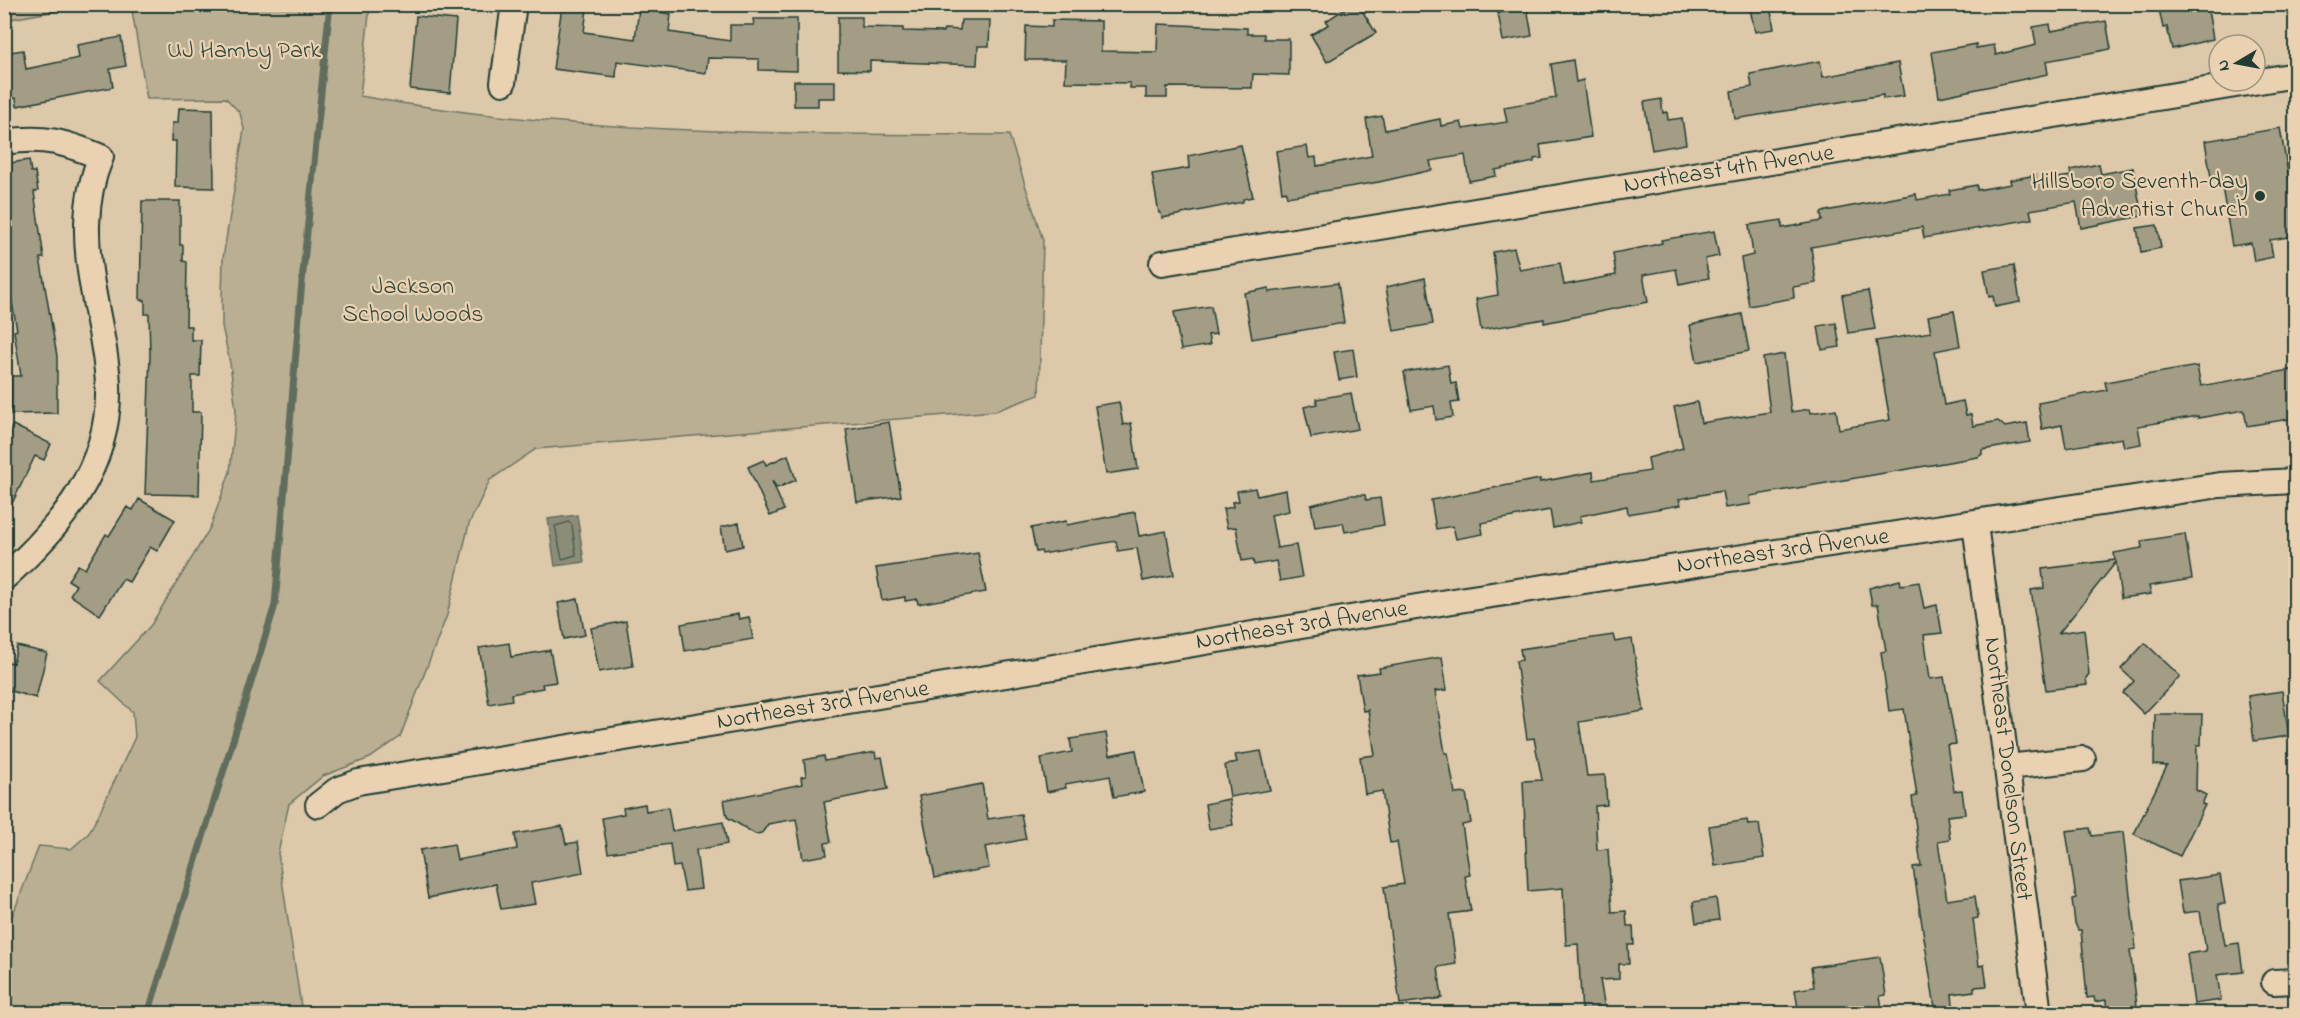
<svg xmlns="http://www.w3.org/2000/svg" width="2300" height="1018" font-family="'Indie Flower',sans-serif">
	<rect width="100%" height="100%" fill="#ddc8aa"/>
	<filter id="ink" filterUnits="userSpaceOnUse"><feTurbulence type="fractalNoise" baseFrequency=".0167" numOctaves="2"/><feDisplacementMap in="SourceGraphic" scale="12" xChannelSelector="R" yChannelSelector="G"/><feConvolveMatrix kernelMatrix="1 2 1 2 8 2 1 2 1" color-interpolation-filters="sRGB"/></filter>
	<g filter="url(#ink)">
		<g fill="#baaf93" stroke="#6c7664" stroke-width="1.5">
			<path d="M5,4h84v1l-84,15z"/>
			<path d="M131,5h239l-10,91c213,39 432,38 649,39l34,105 -4,155 -44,16 -459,38 -46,31 -21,44 -22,91 -47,122 -30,21 -47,18 -34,28 -11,49 24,160h-297v-78l34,-89 32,3 17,-15 10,-18 37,-79 -2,-25 -33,-31 51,-56 59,-97 20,-56 6,-61 -6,-48 -8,-37v-28l1,-40 21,-129 -4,-16 -14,-15 -79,1z"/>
		</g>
		<path fill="#8c8d78" stroke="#606d5d" stroke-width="1.5" d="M577,515l7,47 -29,4 -7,-47z"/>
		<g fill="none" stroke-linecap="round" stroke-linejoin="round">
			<path stroke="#4b5d4f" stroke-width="1.5" d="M569,522l3,3 4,30 -14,4 -7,-33z"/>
			<path stroke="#606d5d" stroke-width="7" d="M148,1014l127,-409 26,-313 29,-288"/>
		</g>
		<g fill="#a39d85" stroke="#1f3d34" stroke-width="1.5">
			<path d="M1352,4h6l18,29 -49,29 -16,-27 18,-11 -3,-3z"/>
			<path d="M2158,4h49l6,35 -41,10 -5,-22 -4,1z"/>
			<path d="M562,6l25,3 -3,23 51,7 4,-30 32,5 -2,18 61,9v-16h24l-1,-6h44v52l-38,-1v-11l-51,-1 -2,15 -89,-12 -1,16 -63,-8z"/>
			<path d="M1770,6l4,23 -19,3 -5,-23z"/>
			<path d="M1527,7l5,29 -29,5 -5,-28z"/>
			<path d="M416,16l40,4 -6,73 -40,-4z"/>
			<path d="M838,17h24v10l41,1v3l40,1 1,-3 16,1 1,-10h29l-1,26h-11l-1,19 -107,-4v10l-32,-1z"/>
			<path d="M1052,20l49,1v30l56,1 1,-28 89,4v6h17v5h25v36l-36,-1 -1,14 -85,-1v11h-21v-10h-16v-5l-65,-1 1,-22h-41l1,-34 26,1z"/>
			<path d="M2106,21l5,28 -65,12 2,13 -109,23 -7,-45 44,-8v4l18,-3 2,10 40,-10 -3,-18 17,-3 1,7z"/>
			<path d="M121,37l5,29 -16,3 3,18 -96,19 -1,-8 -12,2v-47l19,-3 3,19 53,-11 -2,-13z"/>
			<path d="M1573,60l3,22 7,-2 8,57 -51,8 2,13 -8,1v3l-39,8 1,6 -27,5 -4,-26 -35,6 2,9 -53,12 -92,15 -1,-6 -4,1 -6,-41 31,-5 2,12 7,-1 1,9 55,-10 -6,-37 16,-3 3,14 55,-11 1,7 20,-4 2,7 44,-7 -3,-15 52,-9 -5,-34z"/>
			<path d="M1820,61l3,16 75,-14 6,33 -21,3v-4l-148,24 -4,-28 21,-4 -2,-13z"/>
			<path d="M794,81h41v17h-17v8h-24z"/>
			<path d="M1661,99l2,14 4,-1 1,8 14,-2 4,26 -34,6 -8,-48z"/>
			<path d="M179,108l34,1 1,79 -39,-1 1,-46h-5l1,-18h6z"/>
			<path d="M2280,128l11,61 4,-1v48l-25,4 3,17 -19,4 -3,-18 -19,3 -12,-71 -9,2 -6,-36z"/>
			<path d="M1241,145l12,52 -10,2v3l-81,16 -1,-5h-2l-7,-39 37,-6 -1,-12z"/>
			<path d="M29,160l2,12h4l3,19 -4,1 10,66h-4l17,98v57l-46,1v-38h10l-7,-45 3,-1 -9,-50 -4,1v-117z"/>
			<path d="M2099,164l2,10 32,-6 9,48 -61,12 -5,-26 -46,8 2,9 -108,19 -2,-11 -111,20 5,36 -23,4 1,11 -45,8 -8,-48 12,-3 -4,-30 33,-5v8l40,-7 -1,-8 5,-2 90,-17 1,6 33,-6 -1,-4 28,-5v5l34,-6 -1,-4 26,-5 1,6 34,-5 -1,-6z"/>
			<path d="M142,201h38v44h3v16l4,1 -1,64h5v14h10l-1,36h-8v36h9l-2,83 -54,-1 5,-139 -1,-41h-4v-14h-5z"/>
			<path d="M2157,225l4,23 -20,4 -4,-24z"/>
			<path d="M1714,231l5,25 -14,3 4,19 -30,6 -3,-15 -33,6 5,27 -104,21v-4l-63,11 -5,-31 22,-4 -5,-43 21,-4 6,22 40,-7 4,22 52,-10 -3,-22 37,-7 12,-3 -1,-3z"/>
			<path d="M2014,265l6,37 -25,5 -2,-11 -4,1 -5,-27z"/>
			<path d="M1425,278l8,46 -39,7 -8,-44z"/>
			<path d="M1338,283l6,40 -92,16 -8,-46 25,-5v4z"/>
			<path d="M1868,291l7,38 -27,4 -6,-38z"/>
			<path d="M1211,306l5,28 -8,1 2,10 -29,5 -7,-38z"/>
			<path d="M1954,311l6,35 -25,5 9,54 19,-4 3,14 5,-1 2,12 25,-5 7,6 22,-4 3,19 -48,8v4l-4,3 -228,39 1,8 -26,4 -3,-17 -43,8 2,6 -53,9 -1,-8 -47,10 1,6 -28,6 -3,-18 -69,13 2,11 -27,5 -3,-13 -17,3 -5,-29 109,-21v3l53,-10 1,8 56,-9 -2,-13 35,-10 -9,-41 23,-5 4,21 69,-11 -7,-54 21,-4 7,58 19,-3 1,4 25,-4 3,20 51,-9 -14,-79 55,-9 -3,-16z"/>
			<path d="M1742,314l7,37 -52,11 -7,-37z"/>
			<path d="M1836,323l4,24 -18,3 -4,-24z"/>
			<path d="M1353,349l4,28 -18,3 -5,-28z"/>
			<path d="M1448,365l3,19 5,-1 3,19 -8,1 2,14 -17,3 -2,-14 -23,4 -7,-38z"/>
			<path d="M2197,366l4,20 94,-17v49l-48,8 -3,-16 -46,8v-2l-60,10 3,18 -17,3 -2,-9 -56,10 -4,-23 -20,4 -4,-26 69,-13 -2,-8z"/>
			<path d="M1351,393l7,36 -47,9 -7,-31 13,-3 -1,-5z"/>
			<path d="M1119,402l4,23 8,-2 7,46 -32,5 -11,-68z"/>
			<path d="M889,422l12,74 -44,6 -11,-73z"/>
			<path d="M13,425l38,19 -7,16 -9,-4 -31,64v-78z"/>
			<path d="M788,455l8,25 -19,8 -5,-7 12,29 -14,6 -22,-49 16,-7 2,5z"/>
			<path d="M1255,488l2,8 29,-6 3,21 -18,4 6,33 19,-3 6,32 -22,4 -4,-20 -22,4 -1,-6 -11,2 -6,-34 -9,1 -4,-19 10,-2 -1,-5 7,-1 -2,-10z"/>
			<path d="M1350,495h15l1,5 14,-2 4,27 -39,7 -2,-9 -28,4 -4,-22z"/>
			<path d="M139,499l36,21 -18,31 -7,-4 -21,35 -6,-3 -23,36 -30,-20 6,-10 -8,-5 10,-15 7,4 21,-35 3,2 18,-29 6,3z"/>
			<path d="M1135,512l4,24 27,-5 8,44 -31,6 -6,-33 -19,3 -2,-10 -74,13 -1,-3 -5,1 -5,-24 35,-7 1,4z"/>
			<path d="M739,523l4,23 -18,4 -4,-23z"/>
			<path d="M2185,534l7,45 -43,7 2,8 -30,4 -5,-36 -57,71 25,-4 5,45 -3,4 1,7 -41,5 -15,-100 13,-2 -2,-19 73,-9 -1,-7 28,-5 -1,-7z"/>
			<path d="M978,553l8,39 -68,12 -1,-5 -12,2v-4l-23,4 -6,-33z"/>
			<path d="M1900,580l1,5 18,-3 5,26 13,-3 5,28 -18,2 6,44 14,-2 12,67 -9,1 7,46 8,-1 3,24 -18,2 3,23 -12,2 9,59 28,-4 3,22 -5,1 6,47 5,-1 3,21 -13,1v4l-22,3 2,20h-18l-23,-147 8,-1 -9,-69 5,-1 -13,-87 -15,2 -8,-59 5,-1 -8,-47 -6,1 -3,-17z"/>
			<path d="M578,599l7,36 -21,4 -6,-36z"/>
			<path d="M738,614l1,5 10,-2 4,22 -68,12 -4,-27z"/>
			<path d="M626,621l7,45 -34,6 -8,-44z"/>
			<path d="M1613,635l2,7 17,-3 12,72 -65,11 8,54 18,-1 2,30 -12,1 2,44 11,-1 4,63 14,-1 1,15h6l1,19h-6l1,19h-10v15l-19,1 6,34h-24l-4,-70 -12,1 -3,-57 -35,3 -5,-110 19,-1 -8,-42 -7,1 -11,-78 6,-1 -2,-11z"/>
			<path d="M509,643l2,14 39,-7 6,32 -14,2 1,4 -32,6 1,6 -23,4 -10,-56z"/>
			<path d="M2145,643l35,33 -36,38 -21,-21 11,-12 -13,-12z"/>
			<path d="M17,646l30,7 -11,45 -32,-9v-28l9,2z"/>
			<path d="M1442,657l5,33 -12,1 10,62h3l7,41 11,-1 5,30 -9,2 8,50 -5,1 6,35 -22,3 7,50 -18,3 4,31 -42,6 -16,-117 20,-3 -7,-42 -7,1 -8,-52 -17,3 -5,-37 15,-2 -7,-45 -5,1 -6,-36 23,-3 -1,-4z"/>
			<path d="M2282,691l7,45 -35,5 -6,-45z"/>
			<path d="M2155,714h47l-1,31h-4l-1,45 10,5 -4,9 3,1 -25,51 -46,-22 33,-68 -13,-1z"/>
			<path d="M1106,733l4,22 26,-5 8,42 -30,5 -4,-21 -45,8 1,4 -19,4 -6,-34 31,-6 -2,-13z"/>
			<path d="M1261,751l9,39 -40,7 -5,-32 12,-3 -2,-7z"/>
			<path d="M875,752l1,6 6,-1 6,32 -64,13 7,40 -6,1 2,12 -24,4 -7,-40 -28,5 -6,9 -7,1 -28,-17 -3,-17 78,-16 -1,-7 5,-1 -2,-16 20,-4 1,5z"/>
			<path d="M982,784l6,35 33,-5 5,25 -41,8 4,21 -54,10 -16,-82z"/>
			<path d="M1229,799l4,26 -24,4 -4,-25z"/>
			<path d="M645,804l1,7 22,-4 4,24 51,-9 4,22 -31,6 5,39 -16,2 -5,-25 -7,1 -3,-23 -62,9 -6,-35 22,-4 -1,-6z"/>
			<path d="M1747,820l1,5 11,-1 5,34 -49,8 -6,-40z"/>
			<path d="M562,826l4,18 12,-2 5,31 -52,10 4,21 -34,5 -5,-25 -68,14 -8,-48 34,-6 3,16 60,-11 -2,-15z"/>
			<path d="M2090,828l2,8 31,-4 13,117 -6,1 8,64h-31l-1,-14 -11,2 -1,-5 -7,1 -6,-68h-3l-3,-7 -3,-24 4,-1 -10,-67z"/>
			<path d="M2220,875l5,29h-7l7,41 14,-2 4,29 -26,3 4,25 -27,4 -7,-50 19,-3 -6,-40 -17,2 -5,-32z"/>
			<path d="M1716,898l3,22 -23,3 -3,-21z"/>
			<path d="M1880,957l6,38 -6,1 3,18h-31l-1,-5 -52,5 -4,-24 19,-3 -3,-20z"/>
		</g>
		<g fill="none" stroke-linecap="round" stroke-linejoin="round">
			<defs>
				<g id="street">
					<path d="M503,83l11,-79"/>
					<path d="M4,142c41,-6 60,0 97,15 -19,44 -16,91 -7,138 5,29 13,60 14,90 3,82 -47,142 -104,193"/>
					<path d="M1162,263l1134,-188"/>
					<path d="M1975,524l64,490"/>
					<path d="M2007,767l76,-8"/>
					<path d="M318,805l19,-15 21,-8 1107,-183 755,-114 76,-4"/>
					<path d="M2274,982l22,-1"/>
				</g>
			</defs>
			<use href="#street" stroke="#1f3d34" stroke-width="28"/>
			<use href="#street" stroke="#e9d1b1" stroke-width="24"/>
		</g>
	</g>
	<circle fill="#1f3d34" stroke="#e9d1b1" stroke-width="2" cx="2260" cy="196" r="6"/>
	<g text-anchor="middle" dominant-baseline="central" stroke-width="4.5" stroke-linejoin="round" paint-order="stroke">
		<g font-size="24" fill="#2e483e" stroke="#e9d1b1">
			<text x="244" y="51">UJ Hamby Park</text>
			<text x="413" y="287">Jackson<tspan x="413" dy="28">School Woods</tspan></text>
		</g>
		<g font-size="24" fill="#1f3d34" stroke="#e9d1b1">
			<text transform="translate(1729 170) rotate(-9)">Northeast 4th Avenue</text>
			<text transform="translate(1783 552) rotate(-8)">Northeast 3rd Avenue</text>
			<text transform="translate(1302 626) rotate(-9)">Northeast 3rd Avenue</text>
			<text transform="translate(823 706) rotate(-9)">Northeast 3rd Avenue</text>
			<text transform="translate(2007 769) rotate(83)">Northeast Donelson Street</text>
		</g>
		<g font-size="24" fill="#1f3d34" stroke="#e9d1b1" text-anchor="end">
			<text x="2248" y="182">Hillsboro Seventh-day<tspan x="2248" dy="28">Adventist Church</tspan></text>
		</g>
	</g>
	<rect width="2300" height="1018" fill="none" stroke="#e9d1b1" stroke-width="24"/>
	<rect x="12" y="12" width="2276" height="994" fill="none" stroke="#1f3d34" stroke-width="2" filter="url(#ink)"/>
	<g transform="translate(2237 63) rotate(260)"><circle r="28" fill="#e9d1b1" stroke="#98967f" stroke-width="1.5"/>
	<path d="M0-4.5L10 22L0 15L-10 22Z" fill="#1f3d34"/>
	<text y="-9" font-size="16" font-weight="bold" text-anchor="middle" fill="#1f3d34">N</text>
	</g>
</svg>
